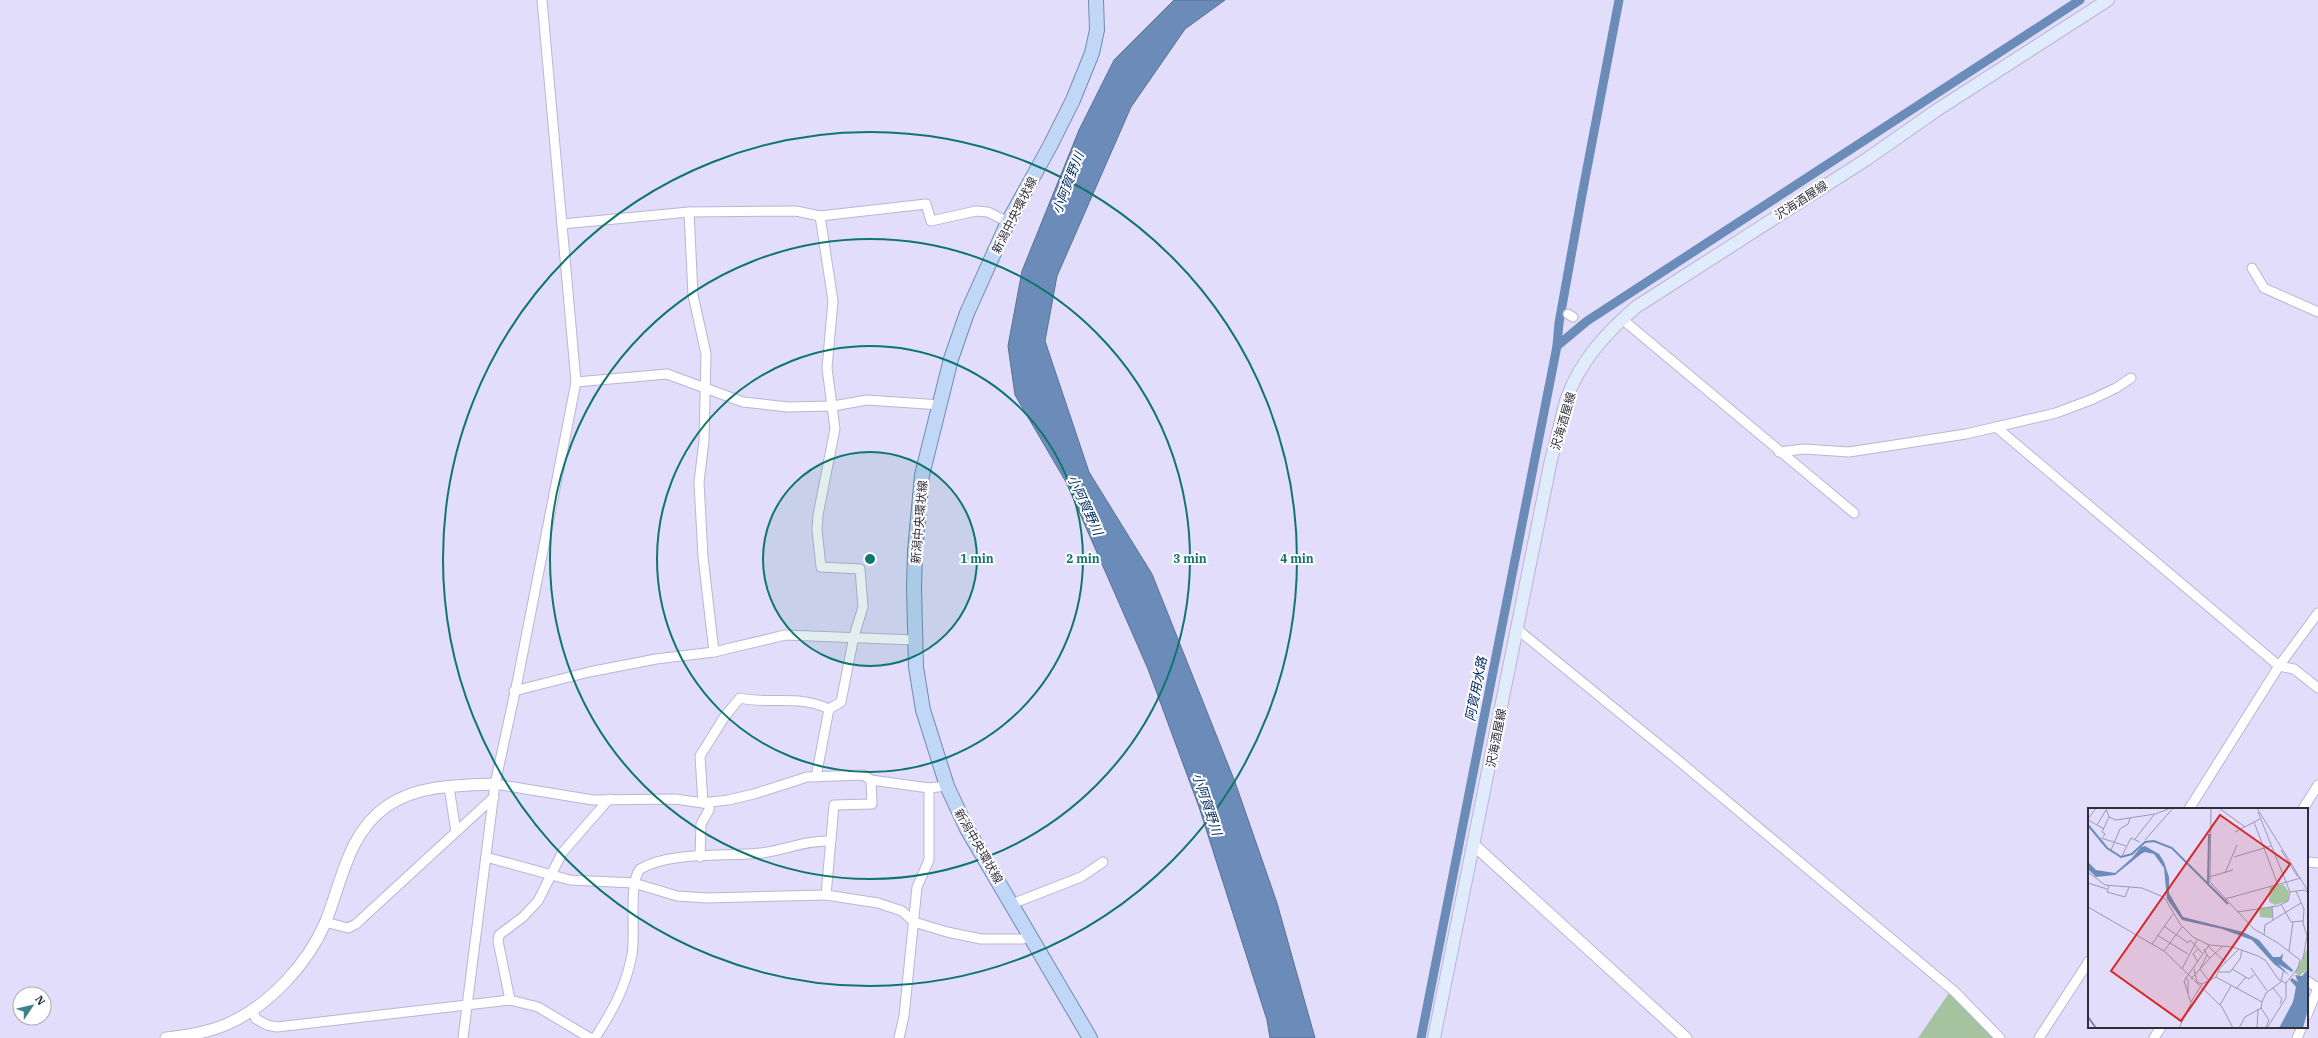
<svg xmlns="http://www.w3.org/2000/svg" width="2318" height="1038" font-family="'IBM Plex Serif','Noto Sans JP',serif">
	<rect width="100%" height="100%" fill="#e3ddfc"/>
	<path fill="#a5c39f" d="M1949,993l46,45h-77z"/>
	<path fill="#6b8cb9" stroke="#5a7093" d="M1174,0h51l-40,29 -54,78 -74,169 -12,65 44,131 63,102 83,208 42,121 38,135h-45l-3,-18 -68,-213 -51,-138 -82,-187 -51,-87 -7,-49 14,-75 57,-141 35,-70z"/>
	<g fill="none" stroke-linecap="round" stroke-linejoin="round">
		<g stroke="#6b8cb9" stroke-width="9">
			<path d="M1557,346l30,-25 493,-321"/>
			<path d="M1421,1038l136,-692 2,-23 23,-128 37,-195"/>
		</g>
		<defs>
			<g id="minor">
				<path d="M689,212l4,83 13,59 -2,87 -5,41 4,75 11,95"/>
				<path d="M820,216l13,85 -6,67 8,61 -17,86 -1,15 4,37 39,2 3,38 -9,29 -13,66 -12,7"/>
				<path d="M562,224l127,-12 107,-1 24,5 106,-12 5,17 45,-10 12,1 20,10"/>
				<path d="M2252,268l12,20 54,24"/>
				<path d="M1568,314l5,3"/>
				<path d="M1622,319l232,194"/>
				<path d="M576,382l91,-8 76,28 45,5 45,-1 34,-6 74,5"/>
				<path d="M1996,427l283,239 15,3 24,19"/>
				<path d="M1779,452l25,-3 45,3 117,-18 90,-21 37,-14 23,-11 15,-10"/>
				<path d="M1517,629l162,132 276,231 45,46"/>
				<path d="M514,691l75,-19 67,-13 58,-7 71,-17 129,5"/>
				<path d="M816,777l13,-68"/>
				<path d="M871,780l1,24 -38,1 -8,90 52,8 24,8 12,11 33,10 34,7h42l7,-2"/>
				<path d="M495,784l98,16 82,-1 28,4 25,-3 26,-6 53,-17 56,-2 8,5 58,8 18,-2"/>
				<path d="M703,803l-3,-47 25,-40 15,-18c30,7 58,-4 89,11"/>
				<path d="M2189,809l90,-143 39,-53"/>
				<path d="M2303,809l15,-24"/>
				<path d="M456,832l38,-35"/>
				<path d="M486,857l84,23 64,3 43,13 30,2 119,-3"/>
				<path d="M700,857l1,-33 8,-14v-7"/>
				<path d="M2307,862l11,1"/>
				<path d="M1012,904l69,-27 22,-15"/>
				<path d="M325,922l23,6 8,-4 100,-92 -7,-45"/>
				<path d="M2307,981l11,7"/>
				<path d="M510,1000l-12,-59 1,-6 24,-18 15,-16 24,-48 47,-54"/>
				<path d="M252,1009l4,10 11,6 10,2 233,-27 28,7 52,31"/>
				<path d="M2307,1015l11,-27"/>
				<path d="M463,1038l32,-254 22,-101 59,-301 -34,-382"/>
				<path d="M595,1038c18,-28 30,-49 37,-83 4,-22 -4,-71 8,-86 30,-18 86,-12 121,-16 24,-3 45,-13 70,-12"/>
				<path d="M899,1038l5,-22 13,-129 12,-27v-72"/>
				<path d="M2039,1038l50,-77"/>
				<path d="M2154,1038l7,-11"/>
				<path d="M2297,1038l5,-11"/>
			</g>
			<g id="tertiary">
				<path d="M1474,845l212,193"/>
				<path d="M166,1038c19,-2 40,-5 59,-13 43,-18 83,-61 101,-104 16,-40 22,-88 61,-115 31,-21 71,-21 108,-22"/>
			</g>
			<path id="secondary" d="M1434,1038l117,-578c6,-20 10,-42 16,-62 13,-37 40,-66 69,-91l231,-148 70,-49 171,-110"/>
			<path id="primary" d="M1090,1038l-123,-209 -20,-43 -24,-76 -7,-43 -2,-80 1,-36 7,-76 29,-116 16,-46 41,-91 42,-76 23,-46 19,-47 5,-23 -1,-30"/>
		</defs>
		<use href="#minor" stroke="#bab5d3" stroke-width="11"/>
		<use href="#tertiary" stroke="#bab5d3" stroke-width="13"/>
		<use href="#secondary" stroke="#bab5d3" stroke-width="14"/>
		<use href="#primary" stroke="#738ab2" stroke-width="16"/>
		<use href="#minor" stroke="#fff" stroke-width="9"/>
		<use href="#tertiary" stroke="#fff" stroke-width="11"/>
		<use href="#secondary" stroke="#e0ebfb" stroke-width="12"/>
		<use href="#primary" stroke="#c1d7f7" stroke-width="14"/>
	</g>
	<circle cx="870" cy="559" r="107" fill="#0f766e" fill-opacity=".12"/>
	<g fill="none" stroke="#0f766e" stroke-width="2">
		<circle cx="870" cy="559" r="107"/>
		<circle cx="870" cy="559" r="213"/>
		<circle cx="870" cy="559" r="320"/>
		<circle cx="870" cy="559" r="427"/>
	</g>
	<g text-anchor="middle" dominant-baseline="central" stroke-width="4" stroke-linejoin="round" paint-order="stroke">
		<g font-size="12" fill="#312e3a" stroke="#fff">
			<text transform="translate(1801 200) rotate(-33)">沢海酒屋線</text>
			<text transform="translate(1014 215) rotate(-63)">新潟中央環状線</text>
			<text transform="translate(1563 421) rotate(-74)">沢海酒屋線</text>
			<text transform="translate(919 522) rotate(-85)">新潟中央環状線</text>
			<text transform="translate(1496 738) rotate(-79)">沢海酒屋線</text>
			<text transform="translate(979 846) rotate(60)">新潟中央環状線</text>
		</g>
		<g font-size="13" font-style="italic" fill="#002d64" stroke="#fff">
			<text transform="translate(1068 183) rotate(-69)">小阿賀野川</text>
			<text transform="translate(1085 505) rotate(65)">小阿賀野川</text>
			<text transform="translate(1476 689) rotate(-79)">阿賀用水路</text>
			<text transform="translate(1207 804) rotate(71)">小阿賀野川</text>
		</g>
	</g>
	<g transform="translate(2088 808)">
		<rect width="220" height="220" fill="#e3ddfc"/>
		<path d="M195,76l6,8 -1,9 -16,5 3,-1 -6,-3 1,-15zM184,99v11l-12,-1 -1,-9zM220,139v22l-9,7 -4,-4z" fill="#a5c39f"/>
		<path d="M57,38l14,8 5,8 5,15v16l14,24 60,15 16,8 14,17h7l3,-4 -1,7 11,10 -1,2 -14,-8 12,12 -16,-12 -22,-24 -30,-11 -40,-9 -15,-21 -3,-31 -10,-14 -9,-2 -4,2 -26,21 -19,2 -8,-8v-7l8,8 19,3 17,-15 9,-11zM220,161l-1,44 -4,15h-24l14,-26 3,-15 -6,-7 2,-2 6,4 -3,-7 7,1z" fill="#6b8cb9"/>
		<path fill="none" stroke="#6b8cb9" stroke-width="2" d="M0,17l19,23 14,9 11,-3 13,-12 9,-1 18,7 56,56M120,75l1,-49M0,209l8,11"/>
		<path fill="none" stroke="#9c97ae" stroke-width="1" d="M18,0l3,9 7,3 39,-6 16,-6M123,0l-1,74 44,47 24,14 22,17 -2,8M131,0l26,19M169,0l51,83M0,11l8,-11M0,12l16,9M166,14l24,63M9,17l9,-15M147,24l25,-13M15,29l2,-3 -3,-2 7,-15M13,30l25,8M47,31l19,-24M57,32l28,-32M23,42l9,-21 8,-5 2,-6M193,42l17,27M34,48l9,-18 9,4M146,49l37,-11M0,64l17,13 37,3 19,8 5,4 14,24 13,13 16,8 24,2 25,9 7,4 14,20 7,3M137,65l12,-28M121,69l24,-7M0,75l19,6M21,78l-2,6 18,5 4,-10M208,83l9,-1 3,3M202,84l6,-1 8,18 -1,14 4,13 -4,23M137,91l76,-21M193,96l10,18 12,-1M184,98l1,14M0,99l76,44 58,56 11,21M149,104l41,-6 10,-5 2,-9 -32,-80M76,118l24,17 2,-3 2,2 10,11M69,127l31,19M176,127l1,-10 36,-22M64,136l21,-30M120,138l18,17M110,141l-5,5 5,8M116,141l3,6 -7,14 9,12M76,143l18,-24M201,143l4,-29M119,147l3,3 13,-12M163,160l16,23M94,161l15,-29M106,161l3,13 5,2M144,161l17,10 5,-4M131,164h11l10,-13 2,-9M128,169l46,25M97,170l3,2v13M103,171l19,-21M193,173l3,-12M198,175l13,-16M185,180l9,11 -2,5M148,181l10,-12M103,194l11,-18 14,-7 4,-9 19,-19M132,197l11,-19M178,219l3,-7 -8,-12 1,-6 4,-9 15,-11M91,220l12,-25 -7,-22 25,-36M151,220l6,-11 16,-9M169,220l1,-19M179,220l19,-30v-15"/>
		<path fill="#d62828" fill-opacity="0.15" stroke="#d62828" stroke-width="2" d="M132,7l70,49 -109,157 -70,-50z"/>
		<rect width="220" height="220" fill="none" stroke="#312e3a" stroke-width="2"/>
	</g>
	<circle cx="870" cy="559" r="6" fill="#0f766e" stroke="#fff" stroke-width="2"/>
	<g font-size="12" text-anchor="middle" font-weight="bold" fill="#0f766e" stroke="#fff" stroke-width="4" stroke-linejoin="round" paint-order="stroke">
		<text x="977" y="563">1 min</text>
		<text x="1083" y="563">2 min</text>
		<text x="1190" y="563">3 min</text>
		<text x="1297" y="563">4 min</text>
	</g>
	<g transform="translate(32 1006) rotate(55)"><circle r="19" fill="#ffffff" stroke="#adabb0"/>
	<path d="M0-3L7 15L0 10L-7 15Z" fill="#3b828b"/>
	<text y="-6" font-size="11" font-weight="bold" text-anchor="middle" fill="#312e3a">N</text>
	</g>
</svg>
